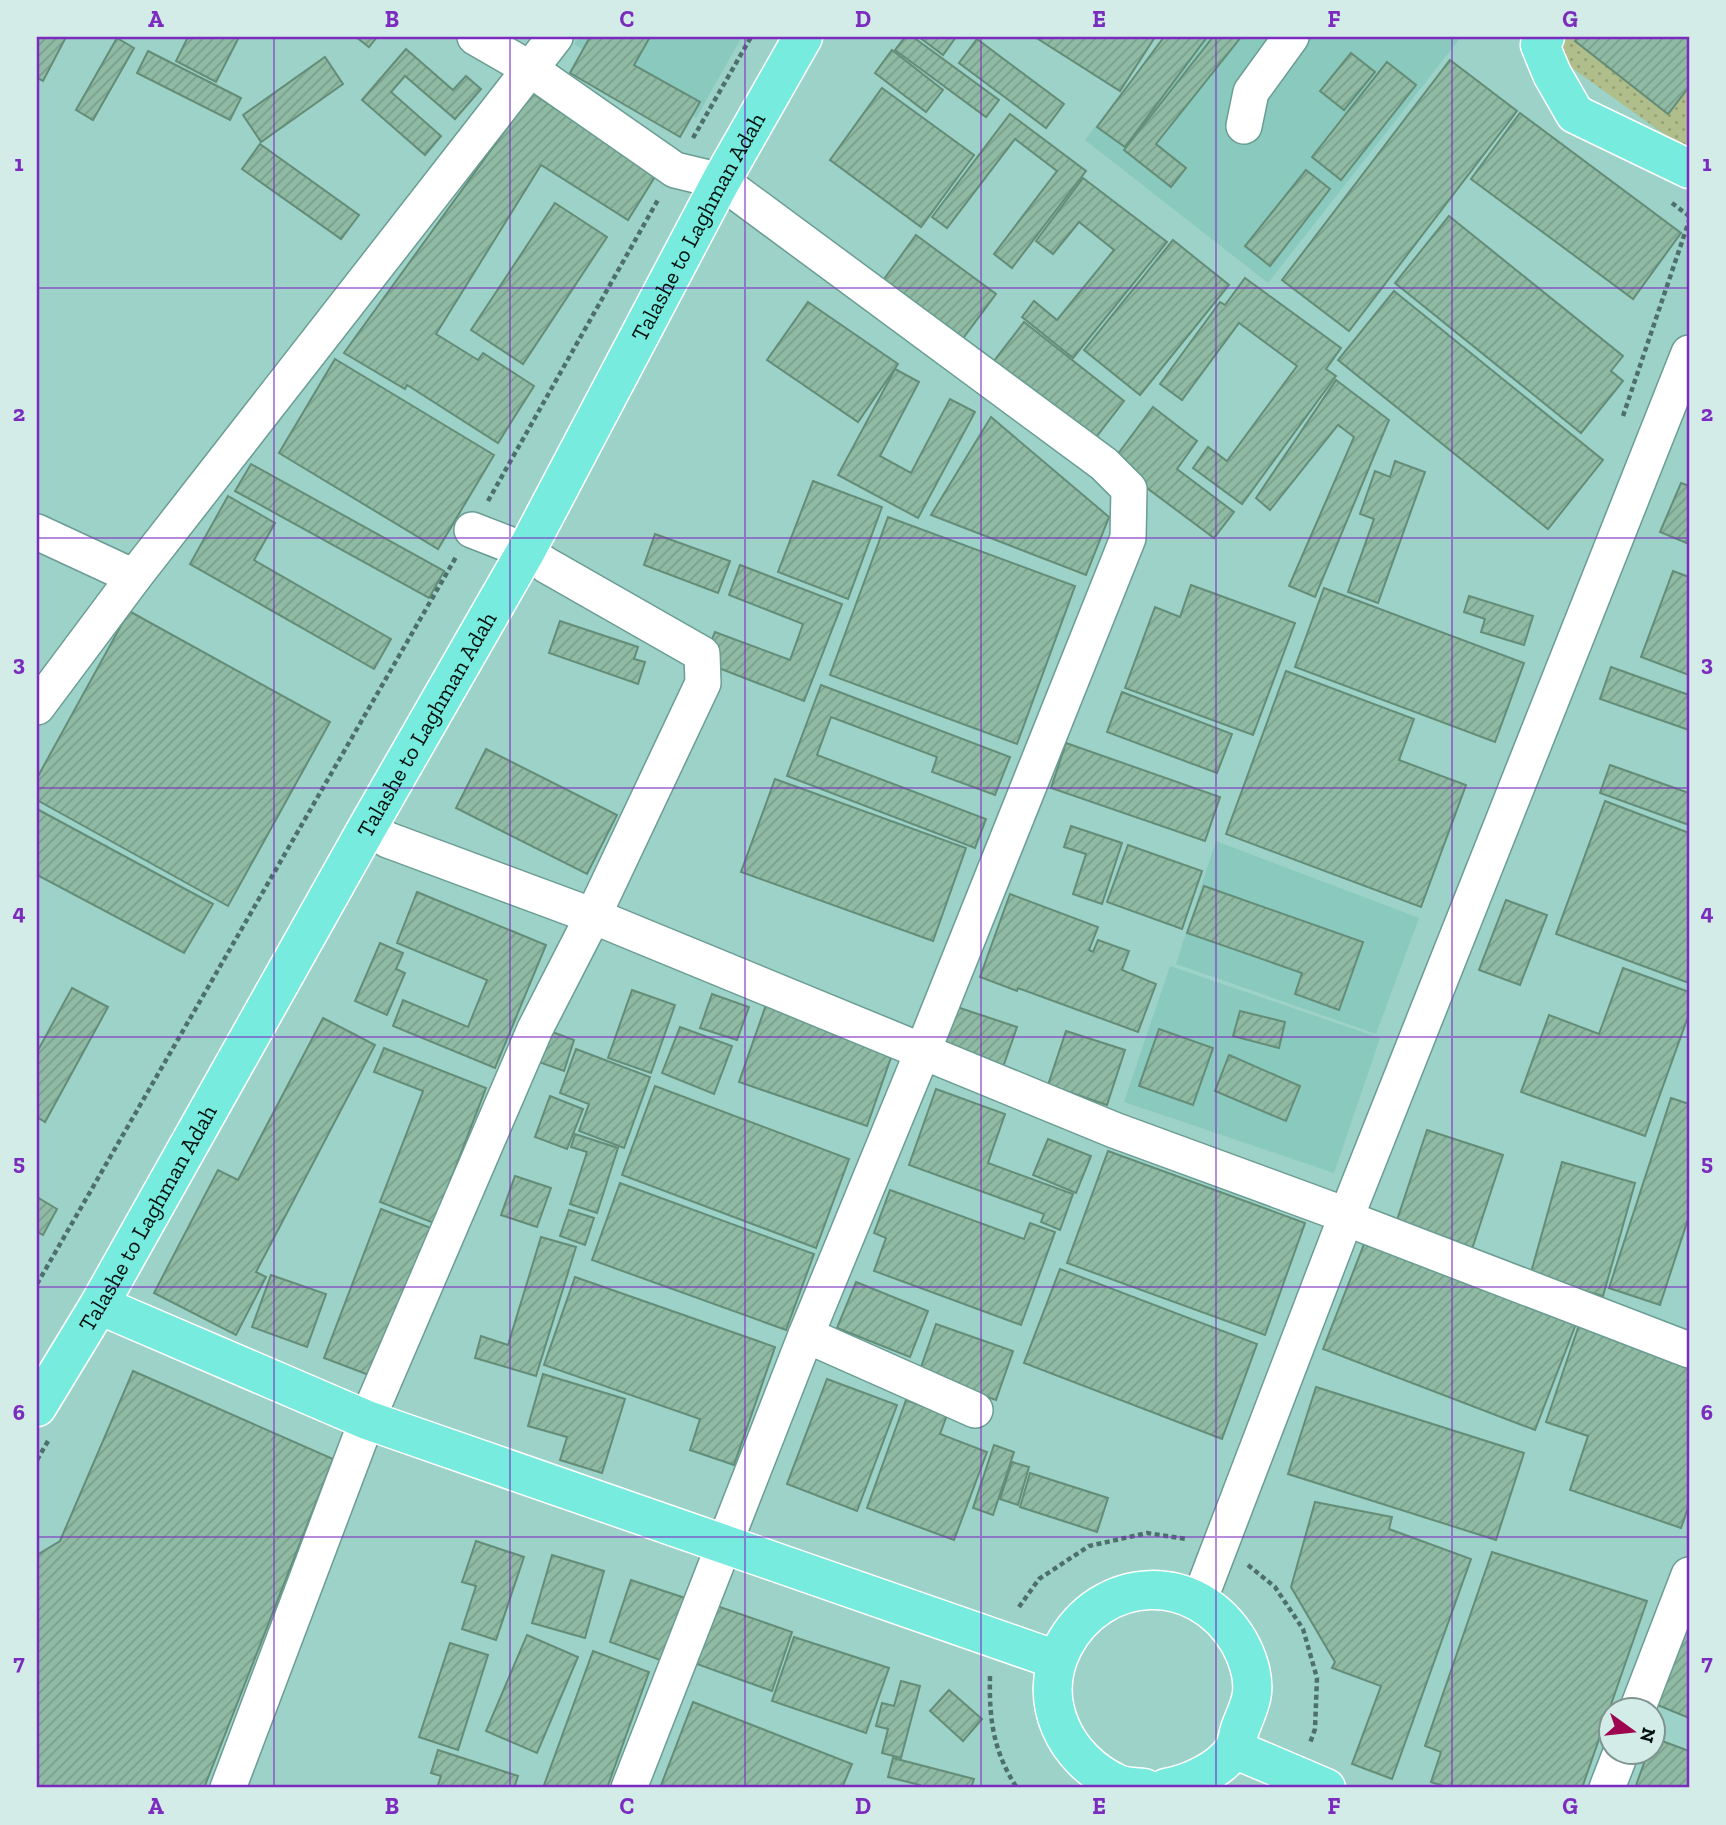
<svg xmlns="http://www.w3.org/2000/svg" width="1726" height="1825" font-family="'Zilla Slab',serif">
	<defs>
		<pattern id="park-dots" width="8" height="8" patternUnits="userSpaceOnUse" patternTransform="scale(1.75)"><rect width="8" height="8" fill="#afbe8a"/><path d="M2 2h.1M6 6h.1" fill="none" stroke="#95a276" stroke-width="1.8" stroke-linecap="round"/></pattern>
		<pattern id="building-hatch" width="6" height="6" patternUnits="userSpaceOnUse" patternTransform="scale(1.75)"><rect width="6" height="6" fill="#8fbaa4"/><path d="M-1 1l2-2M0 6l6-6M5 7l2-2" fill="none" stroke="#7a9f8c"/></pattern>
	</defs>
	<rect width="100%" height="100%" fill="#9dd2c8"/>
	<g fill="#8ac9bd">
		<path d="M580,37h162l-46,81 -122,-74z"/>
		<path d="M1164,37h297l-193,246 -183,-143z"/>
		<path d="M1216,841l203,77 -43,116 -200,-70z"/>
		<path d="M1170,966l210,72 -46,135 -210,-71z"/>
	</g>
	<path fill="url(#park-dots)" d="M1557,37h132v115l-142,-102z"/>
	<g fill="url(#building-hatch)" stroke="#648d78" stroke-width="2">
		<path d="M37,37h29l-23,44 -6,-3z"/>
		<path d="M188,37h51l-23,45 -40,-21z"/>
		<path d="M356,37h21l-8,10z"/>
		<path d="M590,37h60l-16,28 66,37 -20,35 -110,-64z"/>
		<path d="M905,37h8l86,63 -13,17 -91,-67z"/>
		<path d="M919,37h37l-13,18z"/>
		<path d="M1035,37h120l-35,54z"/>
		<path d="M1164,37h43l-82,110 -28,-20z"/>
		<path d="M1213,37h28l-85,107 30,24 -15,19 -47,-37z"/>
		<path d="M1578,37h111v50l-21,27 -93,-73z"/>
		<path d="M117,38l17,10 -41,72 -17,-10z"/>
		<path d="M977,39l87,65 -18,24 -87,-65z"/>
		<path d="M406,49l47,41 13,-14 15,13 -26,30 -50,-43 -14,16 50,44 -16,19 -63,-55z"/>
		<path d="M892,50l51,40 -17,22 -51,-39z"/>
		<path d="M148,51l93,47 -11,22 -93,-47z"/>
		<path d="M1351,53l24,19 -31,38 -24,-19z"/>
		<path d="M325,57l18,27 -82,58 -18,-27z"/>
		<path d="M1450,60l67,51 -168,220 -67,-51z"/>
		<path d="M1387,62l29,23 -75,95 -29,-23z"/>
		<path d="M882,88l92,67 -53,72 -91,-67z"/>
		<path d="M532,93l124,82 -28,45 -87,-55 -105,169 42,26 5,-7 51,33 -36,57 -91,-58 -2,4 -61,-36z"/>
		<path d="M1520,113l161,120 -48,66 -162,-120z"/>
		<path d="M1010,114l76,57 -74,97 -18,-14 63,-83 -42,-32 -68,89 -15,-11z"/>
		<path d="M260,144l99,71 -18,24 -99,-70z"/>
		<path d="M1306,170l24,19 -60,77 -25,-20z"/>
		<path d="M1083,178l84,64 -94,116 -51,-41 12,-16 23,19 57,-70 -35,-28 -26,32 -17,-13z"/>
		<path d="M555,203l52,34 -84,127 -52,-34z"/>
		<path d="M1449,216l174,140 -12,15 12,10 -42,52 -186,-150z"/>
		<path d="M916,235l80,59 -38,51 -79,-59z"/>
		<path d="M1173,240l56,45 -89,110 -56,-45z"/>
		<path d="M1245,278l96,70 -15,21 10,7 -94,128 -49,-36 15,-21 19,14 70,-95 -58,-43 -57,77 -22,-16 60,-82 5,3z"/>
		<path d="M1394,291l209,169 -55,69 -210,-169z"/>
		<path d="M808,302l90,62 -40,58 -91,-62z"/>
		<path d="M1024,322l100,79 -34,44 -100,-79z"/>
		<path d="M335,359l159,96 -56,94 -159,-96z"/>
		<path d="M895,369l24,13 -39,74 31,17 39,-74 25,13 -57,106 -80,-43z"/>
		<path d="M1336,380l53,40 -74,177 -26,-11 65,-149 -16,-12 -68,85 -14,-12z"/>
		<path d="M1153,407l44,34 -20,28 57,43 -20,26 -102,-76z"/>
		<path d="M991,417l118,100 -23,58 -155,-60z"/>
		<path d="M1395,461l30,11 -47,131 -30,-11 26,-73 -14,-5 15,-43 15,6z"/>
		<path d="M251,464l193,107 -15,27 -194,-107z"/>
		<path d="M813,481l69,26 -34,92 -70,-27z"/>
		<path d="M1681,483l8,3v58l-29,-12z"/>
		<path d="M228,496l47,27 -21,37 137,79 -17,30 -184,-105z"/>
		<path d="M888,517l187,69 -58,158 -187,-69z"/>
		<path d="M655,534l75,27 -12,32 -74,-28z"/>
		<path d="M740,565l102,39 -38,97 -101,-39 12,-30 75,28 13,-36 -74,-29z"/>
		<path d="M1673,571l16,6v98l-48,-18z"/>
		<path d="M1191,585l104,38 -42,112 -128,-47 30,-81 25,10z"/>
		<path d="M1324,588l200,75 -29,79 -200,-75z"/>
		<path d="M1469,596l64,20 -9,29 -43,-13 4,-13 -21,-7z"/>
		<path d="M129,611l201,111 -102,184 -191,-106v-22z"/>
		<path d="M560,621l78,26 -4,12 11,3 -7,22 -89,-31z"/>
		<path d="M1611,667l78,28v35l-89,-31z"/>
		<path d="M1286,671l128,48 -15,41 67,25 -45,122 -195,-73z"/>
		<path d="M821,685l189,72 -15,38 -63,-23 5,-15 -106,-40 -14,38 169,64 -11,29 -188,-72z"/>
		<path d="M1122,692l110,42 -15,39 -110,-41z"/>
		<path d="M1066,743l154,54 -15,44 -154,-53z"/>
		<path d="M486,749l131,66 -30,59 -131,-66z"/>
		<path d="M1610,765l79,28v32l-89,-32z"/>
		<path d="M775,779l191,69 -33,93 -192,-69z"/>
		<path d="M1605,801l84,32v150l-133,-49z"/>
		<path d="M37,809l176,95 -29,49 -147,-78z"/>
		<path d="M1071,826l51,17 -20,61 -29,-10 13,-40 -22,-7z"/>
		<path d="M1128,845l74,26 -20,58 -75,-27z"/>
		<path d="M1204,886l159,56 -24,68 -44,-16 7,-21 -115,-40z"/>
		<path d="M417,892l129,53 -51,123 -102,-42 10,-26 65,27 19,-47 -90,-37z"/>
		<path d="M1010,894l88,33 -9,23 4,2 5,-12 31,11 -7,19 34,14 -18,48 -120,-44 -1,3 -37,-14z"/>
		<path d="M1506,900l41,15 -27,70 -41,-15z"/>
		<path d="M380,943l23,10 -7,16 9,4 -18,42 -32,-14z"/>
		<path d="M1623,968l66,24v22l-44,122 -124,-44 28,-77 50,19z"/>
		<path d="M72,988l36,19 -63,115 -8,-5v-65z"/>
		<path d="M632,990l43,15 -24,68 -43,-15z"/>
		<path d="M712,994l37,13 -12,33 -37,-12z"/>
		<path d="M767,1002l128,44 -28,80 -128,-44z"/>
		<path d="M954,1006l63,21 -15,43 -62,-21z"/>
		<path d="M1240,1011l45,11 -6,26 -46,-12z"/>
		<path d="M323,1018l52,27 -119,227 10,5 -30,58 -82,-42 64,-123 20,10z"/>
		<path d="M680,1027l52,19 -18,48 -52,-21z"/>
		<path d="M1159,1029l54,19 -20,57 -54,-19z"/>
		<path d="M547,1030l27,10 -10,31 -28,-10z"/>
		<path d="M1066,1031l59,19 -18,55 -59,-20z"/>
		<path d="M384,1048l102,40 -52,135 -54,-21 43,-111 -49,-19z"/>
		<path d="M576,1049l74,28 -26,71 -45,-17 10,-27 -29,-11z"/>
		<path d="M1229,1055l71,31 -14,35 -71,-30z"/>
		<path d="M655,1086l194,73 -33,89 -194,-73z"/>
		<path d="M936,1089l69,25 -17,49 85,31 -13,36 -19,-8 3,-8 -135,-49z"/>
		<path d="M550,1096l33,13 -16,40 -32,-12z"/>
		<path d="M1671,1098l18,6v112l-29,89 -51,-17z"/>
		<path d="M1427,1130l76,25 -32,97 -76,-26z"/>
		<path d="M575,1134l43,14 -21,65 -27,-9 17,-52 -16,-5z"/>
		<path d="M1048,1139l43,17 -15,37 -43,-18z"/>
		<path d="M1108,1151l197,72 -40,112 -198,-72z"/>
		<path d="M1562,1162l73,21 -32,113 -73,-20z"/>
		<path d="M515,1176l36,12 -14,39 -36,-12z"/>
		<path d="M620,1183l194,71 -28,76 -194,-70z"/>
		<path d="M890,1190l134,49 6,-16 25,9 -34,93 -147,-54 12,-33 -12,-5z"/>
		<path d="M37,1197l20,12 -14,26 -6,-3z"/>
		<path d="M381,1209l50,19 -57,149 -50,-19z"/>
		<path d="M569,1210l25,8 -9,27 -25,-9z"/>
		<path d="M1368,1234l211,82 -44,114 -212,-81z"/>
		<path d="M541,1237l35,10 -40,129 -61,-18 6,-22 27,9z"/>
		<path d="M1060,1269l197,75 -35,95 -198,-76z"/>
		<path d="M271,1275l55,19 -19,53 -55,-20z"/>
		<path d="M575,1277l200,70 -41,118 -44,-15 10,-31 -156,-54z"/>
		<path d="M856,1282l72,29 -18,46 -73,-29z"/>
		<path d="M936,1324l77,27 -17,49 -77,-27z"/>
		<path d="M1579,1325l110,38v142l-8,23 -111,-38 18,-54 -42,-14z"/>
		<path d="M133,1371l200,88 -129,329h-167v-233l23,-14z"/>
		<path d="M543,1374l82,25 -23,74 -42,-13 7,-23 -39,-11z"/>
		<path d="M827,1379l70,26 -40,106 -70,-27z"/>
		<path d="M1316,1387l208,66 -28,87 -208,-66z"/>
		<path d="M906,1400l41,15 -7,19 47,18 -33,88 -87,-32z"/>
		<path d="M994,1445l20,7 -21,63 -20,-7z"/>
		<path d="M1012,1462l17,5 -11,38 -18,-6z"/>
		<path d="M1030,1473l78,25 -11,34 -77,-25z"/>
		<path d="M1315,1502l77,15 -3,12 82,30 -79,220 -40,-15 29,-78 -49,-18 3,-6 -44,-75z"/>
		<path d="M476,1541l48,16 -28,83 -34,-11 14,-43 -14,-4z"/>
		<path d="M1492,1552l155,49 -65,187h-133l-18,-6 10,-30 -16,-6z"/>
		<path d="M552,1555l52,16 -19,67 -53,-15z"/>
		<path d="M631,1580l54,18 -22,63 -53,-19z"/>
		<path d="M714,1605l78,27 -20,59 -78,-28z"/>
		<path d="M1685,1632l4,2v84l-34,-14z"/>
		<path d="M527,1635l51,22 -41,96 -51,-22z"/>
		<path d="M794,1637l95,31 -23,65 -94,-32z"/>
		<path d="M450,1643l38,12 -30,95 -39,-13z"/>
		<path d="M593,1651l56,21 -42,116h-64z"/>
		<path d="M901,1681l19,5 -19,72 -19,-5 6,-24 -12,-3 6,-23 12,3z"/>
		<path d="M949,1690l33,29 -19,22 -33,-30z"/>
		<path d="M693,1702l159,62 -10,24h-182z"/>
		<path d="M1654,1738l35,13v37h-54l13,-36h4z"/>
		<path d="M438,1750l80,26 -4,12h-77l4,-12 -10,-3z"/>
		<path d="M893,1758l81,21 -3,9h-51v-3l-32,-8z"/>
	</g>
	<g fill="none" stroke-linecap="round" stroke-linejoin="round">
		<defs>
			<g id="minor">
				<path d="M475,37l55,32 145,101 46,11 383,283 25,25 -1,49 -206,515 -116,282 -177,453"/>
				<path d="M1244,126l7,-34 40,-55"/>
				<path d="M37,532l97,45"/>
				<path d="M37,707l97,-130 421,-540"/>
				<path d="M367,828l21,12 205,76 521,214 218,80 29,14 328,126"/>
				<path d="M806,1335l169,75"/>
				<path d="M1199,1601l147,-384 343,-864"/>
				<path d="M1637,1710l52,-135"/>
				<path d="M228,1788l139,-368 168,-391 58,-113 110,-233 -1,-29 -156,-89 -20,-14 -54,-21"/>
				<path d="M1607,1788l14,-36"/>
			</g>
			<g id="major">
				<path d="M1545,37l-5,8 12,29 23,40 114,55"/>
				<path d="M99,1305l268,115 690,240"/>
				<path id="s1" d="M37,1407l62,-102 268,-477 159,-277 195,-370 82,-144"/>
				<path d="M1234,1749l92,39"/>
				<path d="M1144,1788c-9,-1 -19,-1 -26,-4 -53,-24 -82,-83 -55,-137 38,-73 134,-77 176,-5 8,14 15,34 13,51 -1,11 -8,25 -12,36 -2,6 -3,14 -6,20 -13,21 -45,35 -68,39"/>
			</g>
		</defs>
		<use href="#minor" stroke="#6a9d93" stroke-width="38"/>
		<use href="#major" stroke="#fff" stroke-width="41"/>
		<g stroke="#4e706a" stroke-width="4.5" stroke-dasharray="5 3.5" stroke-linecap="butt">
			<path d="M693,138l58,-101"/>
			<path d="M1672,203l17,13"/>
			<path d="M1623,416l66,-195"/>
			<path d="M488,501l171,-303"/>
			<path d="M37,1284l419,-727"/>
			<path d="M37,1460l11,-19"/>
			<path d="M1248,1565l27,22 28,42 14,49 -2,51 -5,14"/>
			<path d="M1019,1607l20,-28 50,-33 58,-13 40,6"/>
			<path d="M990,1676c-1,43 3,75 27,112"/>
		</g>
		<use href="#minor" stroke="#fff" stroke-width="35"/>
		<use href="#major" stroke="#77ebdd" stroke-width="38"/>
	</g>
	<path fill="none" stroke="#7b2cbf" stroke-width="2" stroke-opacity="0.55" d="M274,37v1751M510,37v1751M745,37v1751M981,37v1751M1216,37v1751M1452,37v1751M37,288h1652M37,538h1652M37,788h1652M37,1037h1652M37,1287h1652M37,1537h1652"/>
	<g text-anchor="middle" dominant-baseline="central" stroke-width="5" stroke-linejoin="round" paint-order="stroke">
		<g font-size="23" fill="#00110e" stroke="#d3ece7">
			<text stroke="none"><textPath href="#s1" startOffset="1353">Talashe to Laghman Adah</textPath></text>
			<text stroke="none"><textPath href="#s1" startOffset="786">Talashe to Laghman Adah</textPath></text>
			<text stroke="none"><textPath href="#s1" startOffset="219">Talashe to Laghman Adah</textPath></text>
		</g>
	</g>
	<rect width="1726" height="1825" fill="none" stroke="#d3ece7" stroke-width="77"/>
	<g transform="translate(1632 1731) rotate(105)"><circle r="33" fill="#d3ece7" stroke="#7f9490" stroke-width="2"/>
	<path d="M0-5L12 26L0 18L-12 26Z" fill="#9d054f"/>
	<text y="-10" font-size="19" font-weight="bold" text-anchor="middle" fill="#00110e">N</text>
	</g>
	<rect x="38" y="38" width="1650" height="1748" fill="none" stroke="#7b2cbf" stroke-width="2.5"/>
	<g font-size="23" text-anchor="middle" font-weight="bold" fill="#7b2cbf">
		<text x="156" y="27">A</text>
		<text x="392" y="27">B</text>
		<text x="627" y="27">C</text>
		<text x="863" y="27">D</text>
		<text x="1099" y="27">E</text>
		<text x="1334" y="27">F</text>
		<text x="1570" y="27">G</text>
		<text x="19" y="171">1</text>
		<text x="1707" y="171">1</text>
		<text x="19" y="421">2</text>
		<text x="1707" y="421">2</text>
		<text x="19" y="671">3</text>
		<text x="1707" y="671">3</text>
		<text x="19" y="920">4</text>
		<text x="1707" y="920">4</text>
		<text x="19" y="1170">5</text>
		<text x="1707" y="1170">5</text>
		<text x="19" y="1420">6</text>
		<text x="1707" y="1420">6</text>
		<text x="19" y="1670">7</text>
		<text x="1707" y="1670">7</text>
		<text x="156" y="1814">A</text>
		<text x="392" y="1814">B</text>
		<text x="627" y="1814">C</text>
		<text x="863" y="1814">D</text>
		<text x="1099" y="1814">E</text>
		<text x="1334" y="1814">F</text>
		<text x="1570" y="1814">G</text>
	</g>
</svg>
